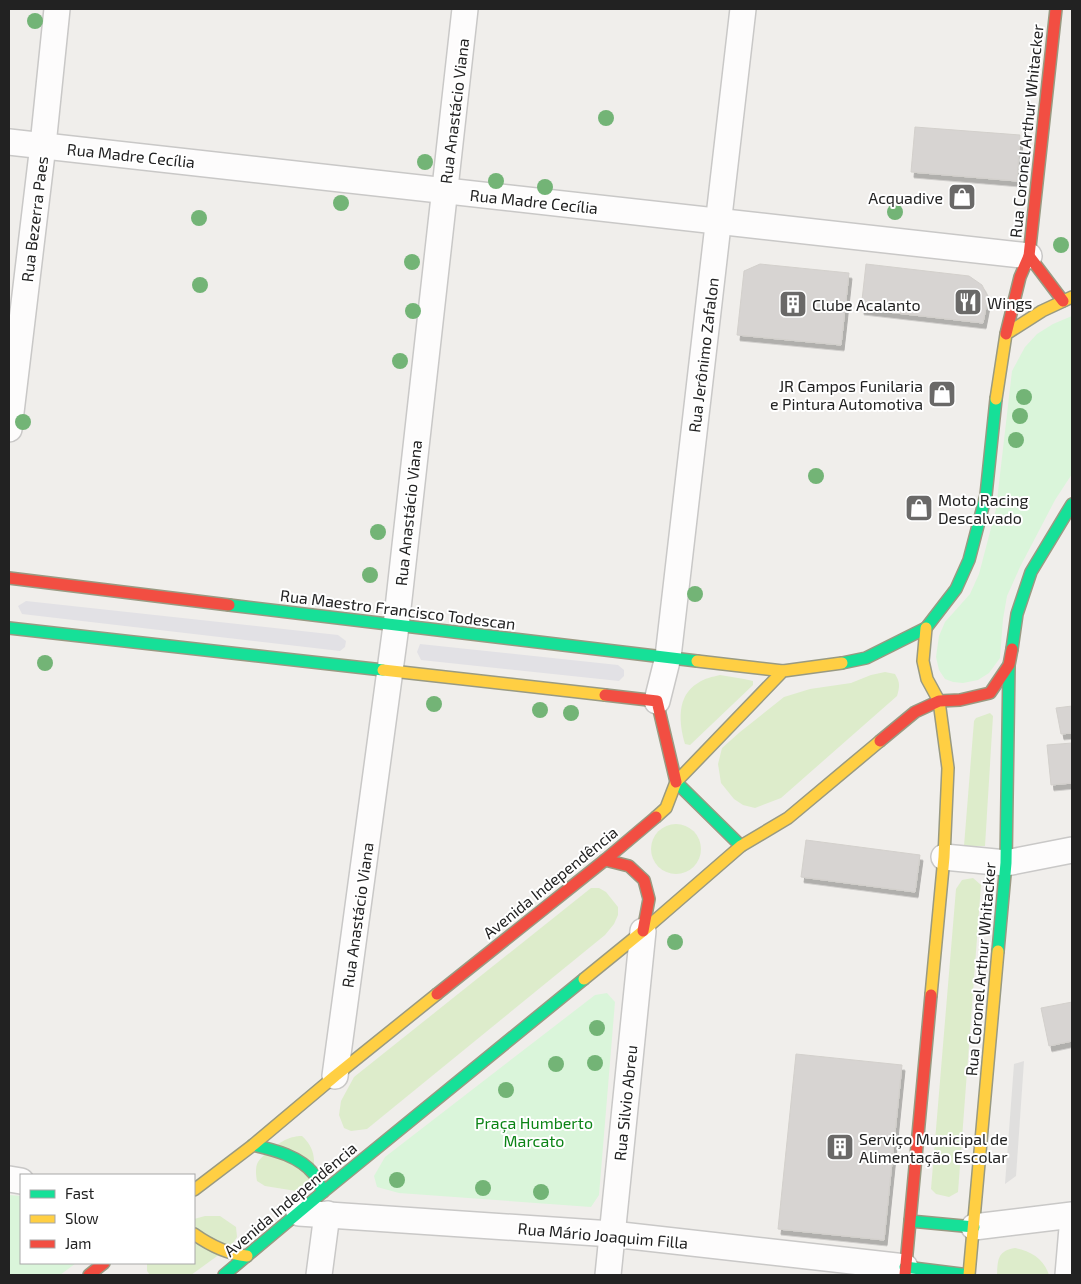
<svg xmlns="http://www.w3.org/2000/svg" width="1081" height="1284" font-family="'Exo 2',sans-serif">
	<defs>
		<filter id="shadow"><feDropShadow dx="3" dy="5.5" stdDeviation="0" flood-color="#0004"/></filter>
	</defs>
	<rect width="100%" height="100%" fill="#f0eeeb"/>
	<g fill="#ddeccb">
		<path d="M885,672l10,2c5,8 5,12 2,22l-116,102 -26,10 -12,-3 -9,-6 -13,-16 -3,-19 4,-16 18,-16 44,-35 26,-8 41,-6 20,-8z"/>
		<path d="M720,675l24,4 9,2v4l-63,60 -5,-1c-6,-21 -9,-48 13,-61 7,-5 14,-6 22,-8z"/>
		<path d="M990,713l3,3 -8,130h-21l10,-125 2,-3z"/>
		<circle cx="676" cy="849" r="25"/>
		<path d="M973,878l8,7 -23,307 -9,5 -13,-3 -5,-5 25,-300 6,-9z"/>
		<path d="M591,888h8l7,4 12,15v8l-4,9 -9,11 -238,194 -16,2 -7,-3 -5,-13 2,-14 13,-24z"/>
		<path d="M302,1136c15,14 13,27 10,46l-8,7 -8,2 -31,-5 -8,-5c-1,-6 -2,-14 1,-19 6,-9 26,-24 36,-25 2,-1 5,-1 8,-1z"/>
		<path d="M205,1216h15l16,11 1,10 -6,9 -40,29h-41l-3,-4v-8h47v-44z"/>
		<path d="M1015,1248c16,3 29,11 34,27h-52c1,-15 0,-24 18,-27z"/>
	</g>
	<g fill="#daf5da">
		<path d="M1072,316v158l-17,26 -35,67 -13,29 -4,23 -3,39 -11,15 -11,7 -15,3 -10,-1 -8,-3 -6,-9 -3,-13 3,-21 6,-14 25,-28 9,-20 17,-65 16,-138 13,-24 12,-13 16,-10z"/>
		<path d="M607,993l8,9 -16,193 -8,12 -192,-14 -22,-6 -3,-11 11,-19 210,-162z"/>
		<path d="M9,1195l12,1v67h55l-16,12h-51z"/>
	</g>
	<path fill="#e0dfde" d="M1024,1061l-8,115 -11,8 9,-120z"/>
	<g fill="#e2e1e5">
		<path d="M26,601l312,34 8,6 -1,6 -5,4 -318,-37 -4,-8z"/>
		<path d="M420,644l198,21 6,5v6l-5,5 -198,-21 -4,-8z"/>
	</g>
	<g fill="#d7d4d2" stroke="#d3d0cc" filter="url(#shadow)">
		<path d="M915,127l105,8 -3,46 -106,-9z"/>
		<path d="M760,264l89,9 -8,72 -104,-10 7,-64z"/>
		<path d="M866,264l103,12 13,9 6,12 -5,26 -122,-14z"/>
		<path d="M1072,706v27l-11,1 -5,-26z"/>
		<path d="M1072,743v40l-21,2 -4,-40z"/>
		<path d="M806,840l114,15 -5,37 -114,-15z"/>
		<path d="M1072,1002v39l-23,5 -8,-38z"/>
		<path d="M796,1054l106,11 -18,175 -106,-11z"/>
	</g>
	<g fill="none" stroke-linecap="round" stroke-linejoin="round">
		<defs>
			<g id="street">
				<path d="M9,142l1020,114"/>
				<path d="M9,429l34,-284 14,-136"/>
				<path d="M657,701l11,-44 75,-648"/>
				<path d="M944,857l62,6 66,-13"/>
				<path d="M335,1076l61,-450 69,-617"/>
				<path d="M9,1179l12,2"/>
				<path d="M299,1213l313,21 293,33"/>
				<path d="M974,1227l98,-12"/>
				<path d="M319,1275l8,-61"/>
				<path d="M608,1275l35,-344"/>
				<path d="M1068,1275l4,-47"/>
			</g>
			<g id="fast">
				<path d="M229,605l468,56"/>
				<path d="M9,628l374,42"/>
				<path d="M1012,649l5,-35 14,-42 41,-68"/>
				<path d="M842,663l24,-5 60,-30 30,-39 13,-29 17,-65 10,-96"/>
				<path d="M676,782l65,64"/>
				<path d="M998,951l8,-88 3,-198"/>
				<path d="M253,1145c22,5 46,11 61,29 4,5 6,12 9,18"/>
				<path d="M910,1221l64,6"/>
				<path d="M905,1267l64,8"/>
				<path d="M224,1275l99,-83 261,-213"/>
			</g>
			<g id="slow">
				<path d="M996,399l10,-65 36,-23 30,-14"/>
				<path d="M926,628l-3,33 4,18 12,22 9,67 -4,89 -13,138"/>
				<path d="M697,661l86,10"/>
				<path d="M383,670l222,25"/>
				<path d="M656,817l10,-9 10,-26 107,-111 59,-8"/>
				<path d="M584,979l59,-48 98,-85 47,-28 92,-77"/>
				<path d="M194,1190l59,-45 82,-69 102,-82"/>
				<path d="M194,1234c17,12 33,20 53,22"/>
				<path d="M969,1275l29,-324"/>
			</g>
			<g id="jam">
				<path d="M1029,256l34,45"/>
				<path d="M1006,334l14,-57 9,-21 27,-247"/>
				<path d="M9,578l220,27"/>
				<path d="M605,695l52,6 19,81"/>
				<path d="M880,741l35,-29 24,-11 21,-1 30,-7 19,-28 3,-16"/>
				<path d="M605,860l24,6 15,14 5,19 -6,32"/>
				<path d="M437,994l168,-134 51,-43"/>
				<path d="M89,1275l15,-12"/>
				<path d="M905,1275l26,-280"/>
			</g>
		</defs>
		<use href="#street" stroke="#c9c8c7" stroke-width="28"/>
		<use href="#fast" stroke="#999a82" stroke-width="14"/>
		<use href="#slow" stroke="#999a82" stroke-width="14"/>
		<use href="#jam" stroke="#999a82" stroke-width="14"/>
		<use href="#street" stroke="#fdfcfc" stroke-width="25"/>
		<use href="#fast" stroke="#16e098" stroke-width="11"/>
		<use href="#slow" stroke="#ffcf43" stroke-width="11"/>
		<use href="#jam" stroke="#f24e42" stroke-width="11"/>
	</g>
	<g fill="#73b476">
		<circle cx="35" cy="21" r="8"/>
		<circle cx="606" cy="118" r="8"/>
		<circle cx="425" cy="162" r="8"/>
		<circle cx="496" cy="181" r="8"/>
		<circle cx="545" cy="187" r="8"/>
		<circle cx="341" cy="203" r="8"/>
		<circle cx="895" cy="212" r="8"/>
		<circle cx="199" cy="218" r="8"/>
		<circle cx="1061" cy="245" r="8"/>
		<circle cx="412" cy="262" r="8"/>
		<circle cx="200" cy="285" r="8"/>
		<circle cx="413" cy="311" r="8"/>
		<circle cx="400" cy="361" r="8"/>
		<circle cx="1024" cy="397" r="8"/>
		<circle cx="1020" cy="416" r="8"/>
		<circle cx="23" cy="422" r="8"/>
		<circle cx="1016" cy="440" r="8"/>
		<circle cx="816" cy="476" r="8"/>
		<circle cx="378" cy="532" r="8"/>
		<circle cx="370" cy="575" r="8"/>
		<circle cx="695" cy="594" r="8"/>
		<circle cx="45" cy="663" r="8"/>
		<circle cx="434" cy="704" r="8"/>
		<circle cx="540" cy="710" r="8"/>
		<circle cx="571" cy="713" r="8"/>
		<circle cx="675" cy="942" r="8"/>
		<circle cx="597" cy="1028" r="8"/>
		<circle cx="595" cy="1063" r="8"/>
		<circle cx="556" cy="1064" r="8"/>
		<circle cx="506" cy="1090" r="8"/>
		<circle cx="397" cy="1180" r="8"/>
		<circle cx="483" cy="1188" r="8"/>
		<circle cx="541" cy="1192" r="8"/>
	</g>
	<defs>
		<symbol id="shop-square" viewBox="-11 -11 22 22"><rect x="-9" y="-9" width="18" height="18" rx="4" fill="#6a6968" stroke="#fff"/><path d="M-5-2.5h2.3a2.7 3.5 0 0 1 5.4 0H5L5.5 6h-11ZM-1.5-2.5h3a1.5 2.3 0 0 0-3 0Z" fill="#fff"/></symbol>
		<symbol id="restaurant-square" viewBox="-11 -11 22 22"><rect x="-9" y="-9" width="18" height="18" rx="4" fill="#6a6968" stroke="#fff"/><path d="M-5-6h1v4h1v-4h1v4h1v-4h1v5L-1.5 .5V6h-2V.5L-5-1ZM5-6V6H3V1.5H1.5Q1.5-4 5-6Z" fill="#fff"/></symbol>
		<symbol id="building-square" viewBox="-11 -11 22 22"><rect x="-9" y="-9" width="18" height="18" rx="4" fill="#6a6968" stroke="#fff"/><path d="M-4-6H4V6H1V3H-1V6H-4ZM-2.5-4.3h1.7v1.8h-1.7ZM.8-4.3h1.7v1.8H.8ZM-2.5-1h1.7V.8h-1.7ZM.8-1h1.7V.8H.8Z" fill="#fff"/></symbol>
	</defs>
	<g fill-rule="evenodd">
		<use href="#shop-square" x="946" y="181" width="32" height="32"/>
		<use href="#restaurant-square" x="952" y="286" width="32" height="32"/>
		<use href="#building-square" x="777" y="288" width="32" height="32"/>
		<use href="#shop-square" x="926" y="378" width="32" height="32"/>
		<use href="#shop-square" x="903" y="492" width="32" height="32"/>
		<use href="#building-square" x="824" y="1131" width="32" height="32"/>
	</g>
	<g text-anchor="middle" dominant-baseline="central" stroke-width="4" stroke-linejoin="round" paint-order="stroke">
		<g font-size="16" fill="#222" stroke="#fff">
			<text transform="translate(454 111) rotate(-83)">Rua Anastácio Viana</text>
			<text transform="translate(1026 131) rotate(-84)">Rua Coronel Arthur Whitacker</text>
			<text transform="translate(131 155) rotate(6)">Rua Madre Cecília</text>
			<text transform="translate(534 201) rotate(6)">Rua Madre Cecília</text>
			<text transform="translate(34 219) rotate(-83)">Rua Bezerra Paes</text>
			<text transform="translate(703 355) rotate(-83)">Rua Jerônimo Zafalon</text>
			<text transform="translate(408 513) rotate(-84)">Rua Anastácio Viana</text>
			<text transform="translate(398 609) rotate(7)">Rua Maestro Francisco Todescan</text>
			<text transform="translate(550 882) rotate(-39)">Avenida Independência</text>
			<text transform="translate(357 915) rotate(-82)">Rua Anastácio Viana</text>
			<text transform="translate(980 969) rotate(-85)">Rua Coronel Arthur Whitacker</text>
			<text transform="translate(625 1103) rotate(-84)">Rua Silvio Abreu</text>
			<text transform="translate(290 1199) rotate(-40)">Avenida Independência</text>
			<text transform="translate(603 1235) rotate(5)">Rua Mário Joaquim Filla</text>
		</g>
		<g font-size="16" fill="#222" stroke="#fff" text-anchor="start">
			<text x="943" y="197" text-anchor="end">Acquadive</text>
			<text x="987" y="302">Wings</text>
			<text x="812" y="304">Clube Acalanto</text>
			<text x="923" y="385" text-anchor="end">JR Campos Funilaria<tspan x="923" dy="18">e Pintura Automotiva</tspan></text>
			<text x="938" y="499">Moto Racing<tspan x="938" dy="18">Descalvado</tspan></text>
			<text x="859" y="1138">Serviço Municipal de<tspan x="859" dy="18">Alimentação Escolar</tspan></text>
		</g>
		<g font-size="16" fill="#0c8416" stroke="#fff">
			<text x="534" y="1122">Praça Humberto<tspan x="534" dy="18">Marcato</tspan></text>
		</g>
	</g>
	<rect width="1081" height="1284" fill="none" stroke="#222222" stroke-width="20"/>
	<rect x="20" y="1174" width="175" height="90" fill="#ffffff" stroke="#a7a7a7"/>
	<rect x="30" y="1190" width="25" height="8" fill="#16e098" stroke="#a7a7a7"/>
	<text x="65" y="1199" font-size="15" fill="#222222">Fast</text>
	<rect x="30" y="1215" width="25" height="8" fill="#ffcf43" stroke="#a7a7a7"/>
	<text x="65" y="1224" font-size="15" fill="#222222">Slow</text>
	<rect x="30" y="1240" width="25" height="8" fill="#f24e42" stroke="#a7a7a7"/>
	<text x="65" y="1249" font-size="15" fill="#222222">Jam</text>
</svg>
